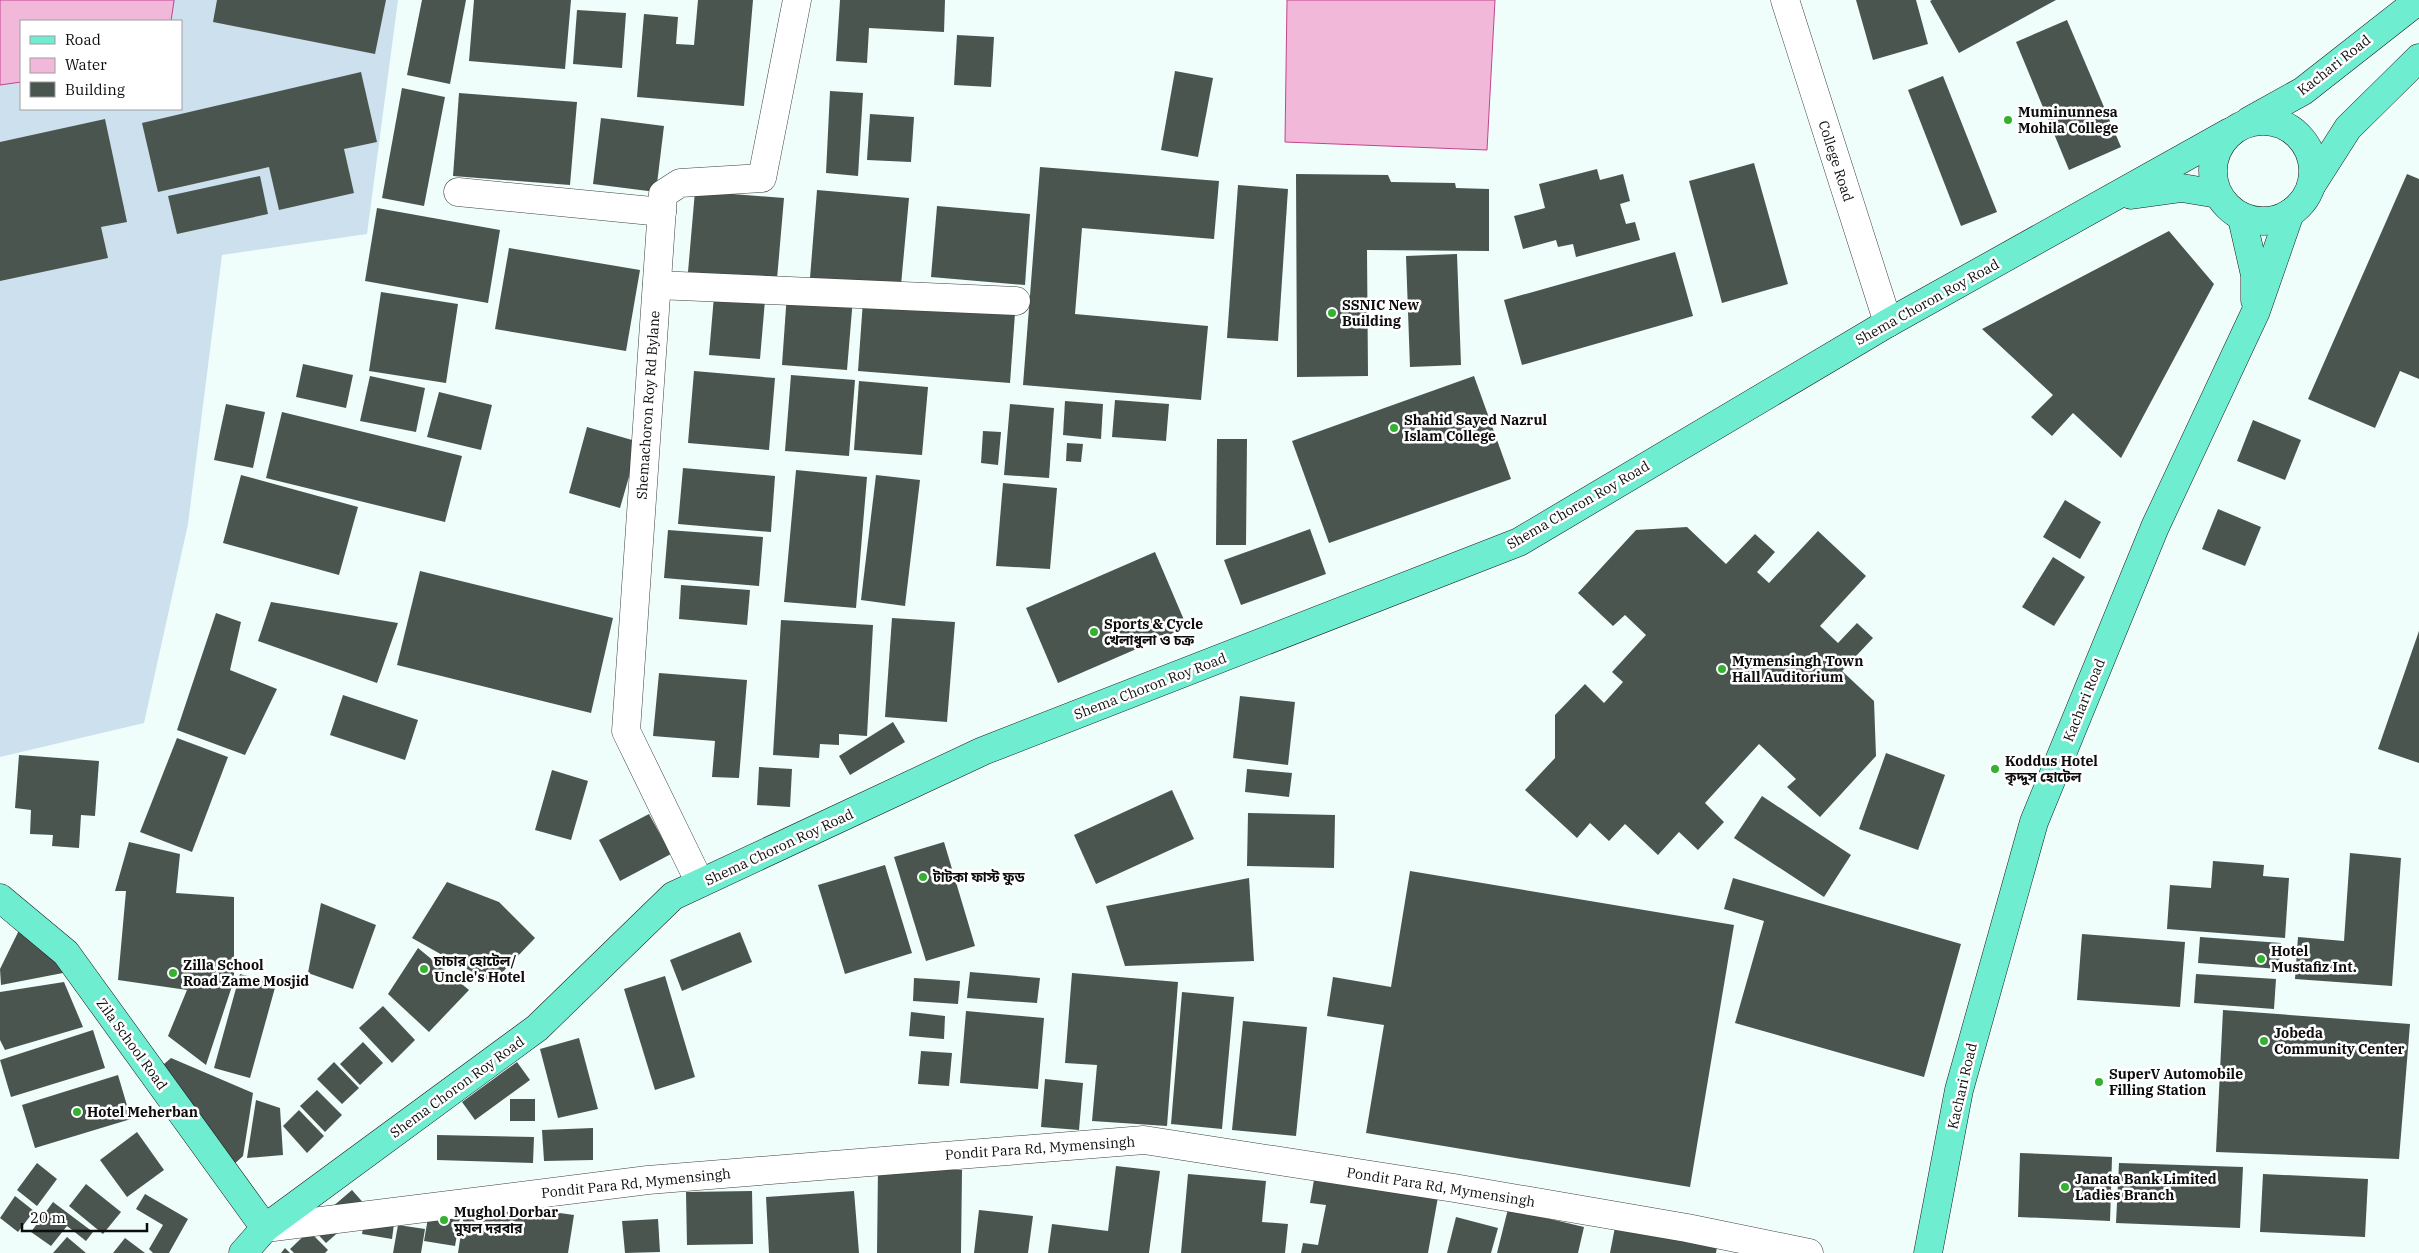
<svg xmlns="http://www.w3.org/2000/svg" width="2419" height="1253" font-family="'IBM Plex Serif','Noto Sans Bengali',serif">
	<rect width="100%" height="100%" fill="#effefb"/>
	<path fill="#cce1ed" fill-rule="evenodd" d="M0,0h398l-31,234 -145,21 -34,269 -44,199 -144,34zM21,21h160v88h-160z"/>
	<g fill="#f1b8da" stroke="#c2458d">
		<path d="M0,0h174v1l-3,20h-150v61l-21,3z"/>
		<path d="M1287,0h208l-8,150 -202,-8z"/>
	</g>
	<g fill="#4a554f">
		<path d="M217,0h169l-11,54 -162,-32z"/>
		<path d="M422,0h44l-16,84 -43,-9z"/>
		<path d="M474,0h97l-6,69 -96,-8z"/>
		<path d="M698,0h55l-9,106 -107,-9 7,-83 34,3 -2,27 18,1z"/>
		<path d="M840,0h105l-1,32 -75,-4 -2,35 -31,-2z"/>
		<path d="M1856,0h60l12,44 -55,16z"/>
		<path d="M1932,0h124l-97,53 -29,-52z"/>
		<path d="M577,10l49,3 -4,55 -49,-4z"/>
		<path d="M2067,20l54,127 -52,23 -53,-128z"/>
		<path d="M957,35l37,2 -3,50 -37,-2z"/>
		<path d="M1175,71l38,7 -15,79 -37,-7z"/>
		<path d="M361,72l16,70 -33,7 10,44 -75,17 -10,-43 -111,25 -16,-69z"/>
		<path d="M1943,76l54,136 -36,14 -53,-136z"/>
		<path d="M402,88l43,9 -21,109 -42,-8z"/>
		<path d="M830,91l33,2 -5,83 -32,-3z"/>
		<path d="M459,93l118,9 -7,83 -117,-9z"/>
		<path d="M870,114l44,3 -3,45 -44,-2z"/>
		<path d="M601,118l63,8 -8,66 -63,-8z"/>
		<path d="M105,119l22,103 -26,5 7,31 -108,23v-139z"/>
		<path d="M1754,163l34,121 -66,19 -33,-122z"/>
		<path d="M1040,167l179,14 -5,58 -132,-11 -7,86 133,12 -7,74 -178,-15z"/>
		<path d="M1597,169l3,11 23,-6 7,27 -10,3 6,20 9,-2 5,18 -64,17 -3,-13 -15,3 -2,-7 -33,9 -9,-33 31,-8 -6,-24z"/>
		<path d="M1296,174l92,1 3,7 64,1 1,5 33,1v62l-122,-1 1,126 -71,1z"/>
		<path d="M2407,174l12,5v200l-19,-8 -25,57 -67,-29z"/>
		<path d="M260,176l8,38 -91,20 -9,-38z"/>
		<path d="M1238,185l50,4 -10,152 -51,-3z"/>
		<path d="M817,190l92,8 -8,87 -91,-7z"/>
		<path d="M695,191l89,7 -7,81 -89,-7z"/>
		<path d="M937,206l93,8 -5,71 -94,-8z"/>
		<path d="M377,208l123,22 -12,73 -123,-22z"/>
		<path d="M2169,231l45,53 -93,174 -48,-45 -21,23 -21,-19 22,-22 -71,-66z"/>
		<path d="M509,248l131,22 -14,81 -131,-22z"/>
		<path d="M1675,252l18,64 -171,49 -18,-65z"/>
		<path d="M1457,254l4,111 -51,2 -4,-111z"/>
		<path d="M381,292l77,12 -12,79 -77,-12z"/>
		<path d="M787,293l66,5 -6,72 -65,-5z"/>
		<path d="M714,296l51,4 -5,59 -51,-4z"/>
		<path d="M863,301l152,12 -5,70 -152,-12z"/>
		<path d="M303,364l50,11 -7,33 -50,-11z"/>
		<path d="M694,371l81,7 -6,72 -81,-7z"/>
		<path d="M791,375l64,5 -6,76 -64,-5z"/>
		<path d="M370,376l55,12 -9,44 -56,-11z"/>
		<path d="M1474,376l37,103 -182,64 -37,-102z"/>
		<path d="M859,381l69,6 -6,68 -68,-5z"/>
		<path d="M439,392l53,13 -11,45 -54,-13z"/>
		<path d="M1115,400l54,4 -3,37 -54,-4z"/>
		<path d="M1065,401l38,3 -2,35 -38,-4z"/>
		<path d="M226,404l39,8 -12,56 -39,-8z"/>
		<path d="M1010,404l44,4 -5,70 -45,-3z"/>
		<path d="M282,412l180,44 -17,66 -179,-44z"/>
		<path d="M2253,420l48,20 -16,40 -48,-19z"/>
		<path d="M587,427l52,15 -19,66 -51,-15z"/>
		<path d="M983,431l18,1 -3,33 -17,-2z"/>
		<path d="M1217,439h30l-1,106h-30z"/>
		<path d="M1067,443l16,1 -2,18 -15,-1z"/>
		<path d="M683,468l92,8 -4,56 -93,-8z"/>
		<path d="M796,470l71,7 -11,131 -72,-6z"/>
		<path d="M241,475l117,32 -19,68 -116,-32z"/>
		<path d="M876,475l44,5 -15,126 -44,-6z"/>
		<path d="M1003,483l54,5 -7,81 -54,-3z"/>
		<path d="M2065,500l36,22 -21,37 -37,-22z"/>
		<path d="M2218,509l43,18 -16,39 -43,-17z"/>
		<path d="M1687,527l39,37 29,-30 20,18 -18,20 12,11 49,-52 48,45 -46,50 18,17 19,-20 16,15 -31,33 32,30 2,55 -56,61 -33,-30 9,-8 -37,-35 -54,59 19,19 -26,28 -19,-18 -21,23 -33,-31 -16,17 -19,-18 -13,15 -52,-48 30,-32v-43l30,-31 19,19 19,-21 -11,-10 34,-37 -21,-20 -12,11 -35,-33 58,-63z"/>
		<path d="M1310,529l16,45 -85,31 -17,-45z"/>
		<path d="M668,530l95,7 -4,49 -95,-8z"/>
		<path d="M1155,552l32,75 -129,56 -32,-75z"/>
		<path d="M2053,557l32,20 -31,49 -32,-19z"/>
		<path d="M420,571l193,47 -22,95 -194,-48z"/>
		<path d="M681,585l69,5 -3,35 -68,-6z"/>
		<path d="M271,602l127,21 -21,60 -119,-42z"/>
		<path d="M216,613l25,9 -11,48 47,19 -32,66 -68,-25z"/>
		<path d="M892,618l63,4 -8,100 -62,-5z"/>
		<path d="M781,620l92,5 -6,111 -28,-2v11l-19,-1 -1,14 -46,-3z"/>
		<path d="M2419,631v132l-41,-14z"/>
		<path d="M659,673l88,7 -8,98 -27,-1 3,-36 -62,-5z"/>
		<path d="M343,695l75,25 -13,40 -75,-25z"/>
		<path d="M1240,696l55,6 -7,63 -55,-7z"/>
		<path d="M893,722l12,20 -55,33 -11,-19z"/>
		<path d="M177,738l51,19 -36,95 -52,-20z"/>
		<path d="M1886,753l59,22 -27,75 -59,-21z"/>
		<path d="M19,755l80,6 -4,55 -14,-1 -2,33 -27,-2 1,-11 -23,-1 1,-24 -16,-2z"/>
		<path d="M759,767l33,2 -2,38 -33,-2z"/>
		<path d="M1247,769l45,4 -3,24 -44,-5z"/>
		<path d="M552,770l36,11 -17,59 -36,-10z"/>
		<path d="M1172,790l22,49 -98,45 -22,-49z"/>
		<path d="M1762,796l89,59 -27,42 -90,-59z"/>
		<path d="M1248,813l87,2 -1,53 -87,-2z"/>
		<path d="M649,814l22,40 -51,27 -21,-41z"/>
		<path d="M129,842l51,12 -4,39 58,4v83l-28,85 -38,-29 19,-46 -69,-10 8,-89h-11z"/>
		<path d="M944,842l31,104 -49,15 -32,-104z"/>
		<path d="M2350,853l51,5 -9,128 -97,-7 3,-42 46,4z"/>
		<path d="M2213,861l51,4 -1,11 26,2 -4,60 -118,-9 3,-44 41,3z"/>
		<path d="M885,865l27,88 -67,21 -27,-89z"/>
		<path d="M1410,871l324,54 -44,262 -324,-54 18,-108 -57,-9 6,-39 58,10z"/>
		<path d="M1249,878l5,83 -129,5 -19,-60z"/>
		<path d="M1733,878l228,66 -37,133 -189,-54 29,-102 -40,-12z"/>
		<path d="M447,882l52,20 36,36 -43,45 -80,-45z"/>
		<path d="M321,903l55,22 -23,64 -45,-16z"/>
		<path d="M25,918l43,54 -67,13 -1,-16z"/>
		<path d="M740,932l12,30 -70,29 -12,-31z"/>
		<path d="M2082,934l103,8 -5,65 -103,-7z"/>
		<path d="M2200,937l81,6 -2,26 -81,-6z"/>
		<path d="M418,948l51,42 -40,42 -41,-38z"/>
		<path d="M970,972l70,6 -3,25 -70,-5z"/>
		<path d="M1072,973l106,9 -11,144 -75,-5 5,-56 -32,-2z"/>
		<path d="M240,974l36,10 -26,94 -36,-10z"/>
		<path d="M2196,974l80,5 -2,30 -80,-6z"/>
		<path d="M665,976l30,101 -40,13 -31,-101z"/>
		<path d="M914,978l46,3 -2,23 -45,-3z"/>
		<path d="M64,982l19,45 -78,23 -5,-10v-48z"/>
		<path d="M1182,992l52,5 -12,132 -51,-5z"/>
		<path d="M383,1006l32,34 -23,23 -33,-35z"/>
		<path d="M2223,1010l187,14 -11,135 -183,-7z"/>
		<path d="M966,1011l78,7 -6,71 -78,-6z"/>
		<path d="M911,1012l34,4 -1,23 -35,-3z"/>
		<path d="M1243,1021l64,6 -11,109 -64,-6z"/>
		<path d="M93,1030l12,38 -94,29 -11,-37z"/>
		<path d="M579,1038l19,71 -40,9 -18,-69z"/>
		<path d="M363,1042l20,21 -23,22 -20,-21z"/>
		<path d="M921,1051l31,2 -3,33 -31,-2z"/>
		<path d="M171,1058l82,35 -10,63 -12,11 -75,-96z"/>
		<path d="M334,1062l25,26 -17,16 -25,-25z"/>
		<path d="M517,1062l13,18 -55,40 -13,-18z"/>
		<path d="M118,1075l13,44 -96,29 -13,-43z"/>
		<path d="M1045,1079l38,4 -4,47 -38,-3z"/>
		<path d="M317,1090l25,25 -17,17 -25,-26z"/>
		<rect x="510" y="1099" width="25" height="22"/>
		<path d="M256,1100l24,8 3,47 -36,3z"/>
		<path d="M299,1110l25,26 -17,17 -24,-27z"/>
		<path d="M593,1128v32l-49,1 -2,-31z"/>
		<path d="M137,1132l27,38 -37,27 -27,-37z"/>
		<path d="M437,1135l97,2 -1,26 -96,-3z"/>
		<path d="M2020,1153l92,4 -2,64 -92,-4z"/>
		<path d="M37,1163l20,16 -20,27 -20,-16z"/>
		<path d="M2119,1163l124,4 -3,61 -124,-5z"/>
		<path d="M1116,1166l44,5 -11,82h-101l4,-29 56,7z"/>
		<path d="M878,1168l84,2 -1,83h-84z"/>
		<path d="M1188,1174l78,7 -4,41 26,2 -3,29h-104z"/>
		<path d="M1315,1174l123,23 -10,56h-127l2,-10 15,2 8,-40 -16,-2z"/>
		<path d="M2263,1174l105,5 -3,58 -105,-5z"/>
		<path d="M86,1184l35,28 -18,22 -34,-28z"/>
		<path d="M352,1190l15,17 -41,36 -16,-17z"/>
		<path d="M752,1191l1,53 -66,1 -1,-53z"/>
		<path d="M854,1191l5,62h-90l-3,-56z"/>
		<path d="M145,1194l43,25 -19,34h-16l-4,-4 14,-24 -27,-16z"/>
		<path d="M432,1195l31,5 -8,46 -31,-5z"/>
		<path d="M15,1196l19,15 -16,21 -18,-14z"/>
		<path d="M466,1200l108,15 -6,38h-110z"/>
		<path d="M53,1202l40,30 -7,9 -19,-15 -16,20 -20,-14z"/>
		<path d="M1508,1209l76,18 -6,26h-81z"/>
		<path d="M979,1210l54,6 -5,37h-54z"/>
		<path d="M366,1212l29,4 -3,23 -30,-5z"/>
		<path d="M1456,1217l42,11 -7,25h-44z"/>
		<path d="M658,1219l2,33 -35,1 -3,-32z"/>
		<path d="M398,1225l27,4 -4,24h-28z"/>
		<path d="M1615,1227l102,20 -1,6h-106z"/>
		<path d="M309,1231l19,19 -3,3h-31l-4,-4z"/>
		<path d="M67,1237l19,16h-33z"/>
		<path d="M125,1238l20,15h-32z"/>
		<path d="M285,1248l5,5h-9z"/>
	</g>
	<g fill="none" stroke-linecap="round" stroke-linejoin="round">
		<defs>
			<g id="minor">
				<path d="M1785,0l103,323"/>
				<path d="M458,192l204,20"/>
				<path d="M657,285l359,16"/>
				<path d="M700,883l-74,-152 37,-537 17,-11 82,-5 35,-178"/>
				<path d="M265,1228l383,-48 496,-40 310,48 233,40 122,25"/>
			</g>
			<g id="major">
				<circle cx="2263" cy="171" r="50"/>
				<path d="M2249,121l54,-30 116,-91"/>
				<path d="M2311,186l37,-58 71,-70"/>
				<path d="M2131,195l51,-7 36,6"/>
				<path d="M2242,218l13,57v25"/>
				<path d="M0,898l66,55 199,275"/>
				<path d="M243,1253l22,-25 272,-200 136,-132 310,-145 536,-209 369,-219 342,-191"/>
				<path d="M1928,1253l31,-163 75,-268 121,-295 101,-216 34,-98"/>
			</g>
		</defs>
		<use href="#minor" stroke="#404040" stroke-width="29"/>
		<use href="#major" stroke="#1e1e1e" stroke-width="29"/>
		<use href="#minor" stroke="#fff" stroke-width="28"/>
		<use href="#major" stroke="#6fedd1" stroke-width="28"/>
	</g>
	<g fill="#34b131" stroke="#fff" stroke-width="2">
		<circle cx="2008" cy="120" r="5"/>
		<circle cx="1332" cy="313" r="5"/>
		<circle cx="1394" cy="428" r="5"/>
		<circle cx="1094" cy="632" r="5"/>
		<circle cx="1722" cy="669" r="5"/>
		<circle cx="1995" cy="769" r="5"/>
		<circle cx="923" cy="877" r="5"/>
		<circle cx="2261" cy="959" r="5"/>
		<circle cx="424" cy="969" r="5"/>
		<circle cx="173" cy="973" r="5"/>
		<circle cx="2264" cy="1041" r="5"/>
		<circle cx="2099" cy="1082" r="5"/>
		<circle cx="77" cy="1112" r="5"/>
		<circle cx="2065" cy="1187" r="5"/>
		<circle cx="444" cy="1220" r="5"/>
	</g>
	<g text-anchor="middle" dominant-baseline="central" stroke-width="5" stroke-linejoin="round" paint-order="stroke">
		<g font-size="14" fill="#0d0d0d" stroke="#fff">
			<text transform="translate(2334 65) rotate(-38)">Kachari Road</text>
			<text transform="translate(1836 161) rotate(72)">College Road</text>
			<text transform="translate(1927 302) rotate(-29)">Shema Choron Roy Road</text>
			<text transform="translate(648 405) rotate(-86)">Shemachoron Roy Rd Bylane</text>
			<text transform="translate(1578 505) rotate(-30)">Shema Choron Roy Road</text>
			<text transform="translate(1150 686) rotate(-21)">Shema Choron Roy Road</text>
			<text transform="translate(2084 700) rotate(-68)">Kachari Road</text>
			<text transform="translate(779 847) rotate(-25)">Shema Choron Roy Road</text>
			<text transform="translate(132 1044) rotate(54)">Zila School Road</text>
			<text transform="translate(1962 1086) rotate(-77)">Kachari Road</text>
			<text transform="translate(457 1087) rotate(-36)">Shema Choron Roy Road</text>
			<text transform="translate(1040 1148) rotate(-4)">Pondit Para Rd, Mymensingh</text>
			<text transform="translate(636 1183) rotate(-6)">Pondit Para Rd, Mymensingh</text>
			<text transform="translate(1441 1187) rotate(9)">Pondit Para Rd, Mymensingh</text>
		</g>
		<g font-size="14" font-weight="bold" fill="#0d0d0d" stroke="#fff" text-anchor="start">
			<text x="2018" y="112">Muminunnesa<tspan x="2018" dy="16">Mohila College</tspan></text>
			<text x="1342" y="305">SSNIC New<tspan x="1342" dy="16">Building</tspan></text>
			<text x="1404" y="420">Shahid Sayed Nazrul<tspan x="1404" dy="16">Islam College</tspan></text>
			<text x="1104" y="624">Sports &amp; Cycle<tspan x="1104" dy="16">খেলাধুলা ও চক্র</tspan></text>
			<text x="1732" y="661">Mymensingh Town<tspan x="1732" dy="16">Hall Auditorium</tspan></text>
			<text x="2005" y="761">Koddus Hotel<tspan x="2005" dy="16">কৃদ্দুস হোটেল</tspan></text>
			<text x="933" y="877">টাটকা ফাস্ট ফুড</text>
			<text x="2271" y="951">Hotel<tspan x="2271" dy="16">Mustafiz Int.</tspan></text>
			<text x="434" y="961">চাচার হোটেল/<tspan x="434" dy="16">Uncle's Hotel</tspan></text>
			<text x="183" y="965">Zilla School<tspan x="183" dy="16">Road Zame Mosjid</tspan></text>
			<text x="2274" y="1033">Jobeda<tspan x="2274" dy="16">Community Center</tspan></text>
			<text x="2109" y="1074">SuperV Automobile<tspan x="2109" dy="16">Filling Station</tspan></text>
			<text x="87" y="1112">Hotel Meherban</text>
			<text x="2075" y="1179">Janata Bank Limited<tspan x="2075" dy="16">Ladies Branch</tspan></text>
			<text x="454" y="1212">Mughol Dorbar<tspan x="454" dy="16">মুঘল দরবার</tspan></text>
		</g>
	</g>
	<rect x="20" y="20" width="162" height="90" fill="#ffffff" stroke="#9e9e9e"/>
	<rect x="30" y="36" width="25" height="8" fill="#6fedd1" stroke="#9e9e9e"/>
	<text x="65" y="45" font-size="15" fill="#0d0d0d">Road</text>
	<rect x="30" y="58" width="25" height="15" fill="#f1b8da" stroke="#9e9e9e"/>
	<text x="65" y="70" font-size="15" fill="#0d0d0d">Water</text>
	<rect x="30" y="82" width="25" height="15" fill="#4a554f" stroke="#9e9e9e"/>
	<text x="65" y="95" font-size="15" fill="#0d0d0d">Building</text>
	<path d="M22 1223v8h125v-8" fill="none" stroke="#0d0d0d" stroke-width="2.5"/>
	<text x="30" y="1223" font-size="15" fill="#0d0d0d" stroke="#ffffff" stroke-width="4" paint-order="stroke">20 m</text>
</svg>
